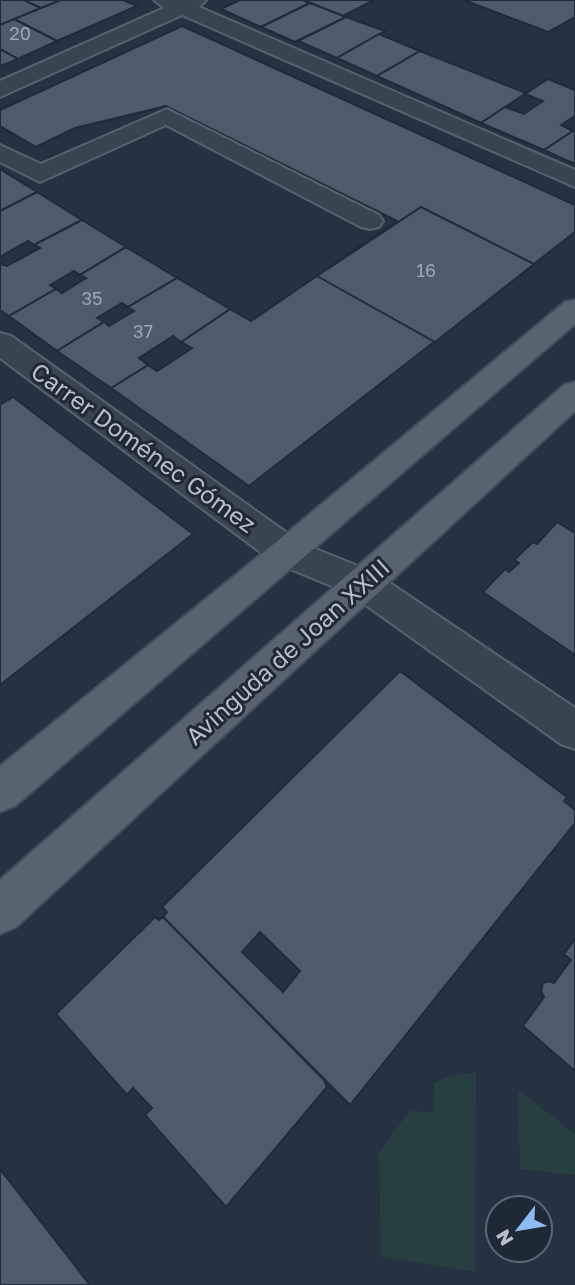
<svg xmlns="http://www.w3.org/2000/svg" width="575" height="1285" font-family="'Golos Text',sans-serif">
	<rect width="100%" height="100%" fill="#263240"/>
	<g fill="#283f41">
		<path d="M476,1072l-1,200 -94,-15 -2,-104 31,-43 23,3 1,-30 18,-8z"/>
		<path d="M518,1090l57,44v41l-55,-6z"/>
	</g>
	<g fill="#4f5b6b" stroke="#212b37" stroke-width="2" fill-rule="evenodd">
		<path d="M0,0h24l17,8 -41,17z"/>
		<path d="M24,0h37l-20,8z"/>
		<path d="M61,0h62l14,6 -80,35 -43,-22z"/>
		<path d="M240,0h63l7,3 -49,24 -40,-18z"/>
		<path d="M303,0h71l-31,16z"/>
		<path d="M464,0h111v17l-27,15z"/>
		<path d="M310,3l36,14 -51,25 -34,-15z"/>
		<path d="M346,17l39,14 -48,27 -39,-17z"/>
		<path d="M14,19l43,22 -39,18 -18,-10v-24z"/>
		<path d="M182,26l393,179v27l-326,254 -138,-98 37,-23 9,6 35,-23 -11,-6 49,-33 21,12 146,-100 -231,-115 -91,22 -39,19 -36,-21v-16z"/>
		<path d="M379,34l41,17 -43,25 -40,-18z"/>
		<path d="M0,49l18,10 -18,7z"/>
		<path d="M420,51l106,42 -45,30 -104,-47z"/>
		<path d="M548,79l27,11v26l-14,9 12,6 -29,19 -63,-27 24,-16 19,7 19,-13 -18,-7z"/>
		<path d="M575,130v34l-31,-14 29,-19z"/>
		<path d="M0,169l37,23 -37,19z"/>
		<path d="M37,192l45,28 -48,25 -6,-4 -28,16v-46z"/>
		<path d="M421,207l113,57 -99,78 -118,-66z"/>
		<path d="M82,220l44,27 -46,28 -6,-4 -24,14 6,4 -47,27 -9,-6v-46l7,2 33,-18 -6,-3z"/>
		<path d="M126,247l51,31 -49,29 -6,-4 -25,15 7,4 -47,29 -48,-35 47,-27 6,4 24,-15 -6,-3z"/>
		<path d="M177,278l53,31 -49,33 -8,-6 -34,22 9,7 -37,23 -54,-37 47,-29 5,4 25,-15 -6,-4z"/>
		<path d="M13,397l180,137 -193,151v-280z"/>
		<path d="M557,522l18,11v122l-92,-63 22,-23 4,3 10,-9 -5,-3 19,-18 4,2z"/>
		<path d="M400,671l167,126 -3,4 11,9v13l-225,282 -187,-188 4,-5 -5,-5zM260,932l40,39 -17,21 -41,-40z"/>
		<path d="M155,917l4,3 4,-3 161,163 3,7 -101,120 -81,-92 7,-7 -19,-20 -6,7 -71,-81z"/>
		<path d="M575,939v132l-52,-45 21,-29 -3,-6 2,-8 6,-2 5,2 17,-23 -7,-6z"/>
		<path d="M0,1169l90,116h-90z"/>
	</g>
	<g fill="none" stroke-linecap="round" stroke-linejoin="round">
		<defs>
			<g id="minor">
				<path d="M154,0h52l-7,7 376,163v17l-393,-172 -182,82v-16l164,-73z"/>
				<path d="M167,109l212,106 4,6 -4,6 -9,2 -9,-2 -195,-102 -126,57 -40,-20v-17l41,19z"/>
				<path d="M0,333l11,3 290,207 74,30 200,135v41l-14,-5 -212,-151 -74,-30 -275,-205z"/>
			</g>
			<g id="major">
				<path d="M575,300v24l-560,482 -15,6v-46l275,-223 290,-241z"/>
				<path d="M575,382v29l-559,516 -16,7v-54l564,-495z"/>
			</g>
		</defs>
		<use href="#minor" stroke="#58626d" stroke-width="4"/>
		<use href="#major" stroke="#444d59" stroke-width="4"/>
		<use href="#minor" fill="#3a4450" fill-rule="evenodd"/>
		<use href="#major" fill="#596370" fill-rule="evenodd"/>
	</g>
	<g text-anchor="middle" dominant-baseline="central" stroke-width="6" stroke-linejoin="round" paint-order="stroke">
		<g font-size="18" fill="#9da6b2">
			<text x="20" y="33">20</text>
			<text x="426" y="270">16</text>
			<text x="92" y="298">35</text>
			<text x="143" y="331">37</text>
		</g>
		<g font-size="24" fill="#b7bfca" stroke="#1f2935">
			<text transform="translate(144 447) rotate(36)">Carrer Doménec Gómez</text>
			<text transform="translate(287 651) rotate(-42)">Avinguda de Joan XXIII</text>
		</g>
	</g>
	<g transform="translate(519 1229) rotate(239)"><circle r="33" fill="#1f2935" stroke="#5c6571" stroke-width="2"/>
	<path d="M0-5L12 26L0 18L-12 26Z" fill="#91bbf6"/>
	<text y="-10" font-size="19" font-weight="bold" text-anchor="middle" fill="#b7bfca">N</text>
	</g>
</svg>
